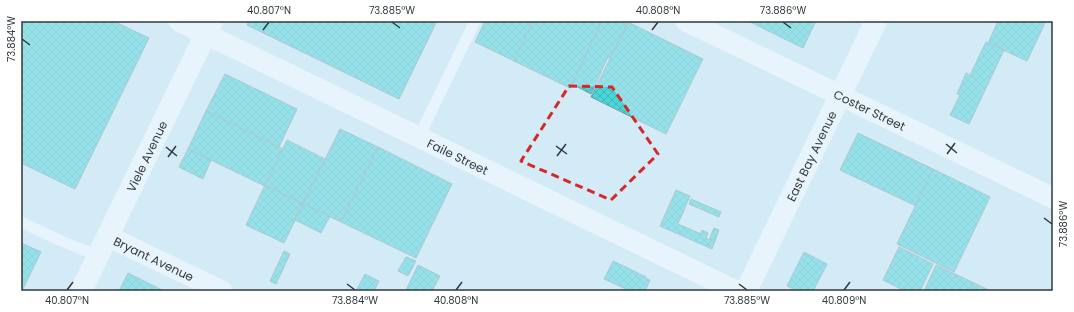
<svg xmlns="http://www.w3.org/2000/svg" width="1074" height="312" font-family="Poppins,sans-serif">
	<defs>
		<pattern id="building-cross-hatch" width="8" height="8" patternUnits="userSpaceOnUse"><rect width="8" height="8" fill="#49d6d9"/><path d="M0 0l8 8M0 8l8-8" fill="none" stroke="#40b8bb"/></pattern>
	</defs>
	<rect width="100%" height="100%" fill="#d3ebf7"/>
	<g fill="url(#building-cross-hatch)" stroke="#809b9b">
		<path d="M21,21h92l36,17 -74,151 -54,-26z"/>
		<path d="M249,21h188l-38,78 -152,-74z"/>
		<path d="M485,21h48l-19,40 -39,-19z"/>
		<path d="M533,21h69l-32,67 -56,-27z"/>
		<path d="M602,21l26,1 -18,36 -2,-1 -17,37 -19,-10z"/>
		<path d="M748,21h68l-13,27z"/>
		<path d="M998,21h48l-19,40 -39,-18z"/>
		<path d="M628,22l75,37 -37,75 -75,-37z"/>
		<path d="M986,42l18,8 -35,74 -19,-9 10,-20 -3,-1 9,-21 4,2z"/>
		<path d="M225,74l72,35 -18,38 -73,-36z"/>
		<path d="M206,111l77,38 -18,37 -77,-37z"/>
		<path d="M340,129l38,18 -37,75 -38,-18z"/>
		<path d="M858,133l75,36 -17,37 -76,-36z"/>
		<path d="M287,140l38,19 -22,45 -38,-19z"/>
		<path d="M378,147l74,37 -36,74 -75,-36z"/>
		<path d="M188,149l23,11 -8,19 -24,-12z"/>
		<path d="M933,169l57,28 -36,75 -57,-28z"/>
		<path d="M265,185l38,19 -19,39 -38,-18z"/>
		<path d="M676,190l14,6 -12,28 21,9 1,2 2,-5 6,3 -2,5 3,2 5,-12 5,2 -7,19 -52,-23z"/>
		<path d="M691,199l30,13 -2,5 -30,-13z"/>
		<path d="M303,204l27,12 -9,17 -26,-13z"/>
		<path d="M21,243l20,9 -19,39h-1z"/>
		<path d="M899,247l34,17 -13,27h-17v-1l-20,-10z"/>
		<path d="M284,251l6,3 -14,30 -6,-3z"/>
		<path d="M804,252l23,12 -14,27h-15l-11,-5z"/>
		<path d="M406,257l10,4 -8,15 -10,-5z"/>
		<path d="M613,261l33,16 -1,1 5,2 -5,11h-15l-26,-12z"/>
		<path d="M418,265l22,11 -8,15 -26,-1z"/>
		<path d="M936,265l38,18 -4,8h-46z"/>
		<path d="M128,273l36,18h-45z"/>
		<path d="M365,274l14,7 -5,10h-18z"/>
		<path d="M974,283l17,8h-21z"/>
	</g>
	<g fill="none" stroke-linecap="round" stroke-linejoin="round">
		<g stroke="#fff" stroke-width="11">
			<path d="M419,137l56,-116"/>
			<path d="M21,222l38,18 39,16"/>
		</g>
		<g stroke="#fff" stroke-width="21">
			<path id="s1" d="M179,21l557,270"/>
			<path id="s2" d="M686,21l367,177"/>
			<path id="s3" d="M107,236l115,55"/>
		</g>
		<path stroke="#fff" stroke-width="22" id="s4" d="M81,291l131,-270"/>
		<path stroke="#fff" stroke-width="22" id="s5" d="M746,291l130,-270"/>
	</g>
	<path d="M0 0H1074V312H0ZM569,86l43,1 46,67 -47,46 -90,-39z" fill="#d3ebf7" fill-opacity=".55" fill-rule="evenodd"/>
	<path fill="none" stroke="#d62828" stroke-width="3" stroke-dasharray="8 5" stroke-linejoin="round" d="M569,86l43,1 46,67 -47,46 -90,-39z"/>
	<path fill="none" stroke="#303a3e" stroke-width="1.5" d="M392,22l8,6M783,22l8,6M263,30l6,-8M652,30l6,-8M22,39l8,6M946,144l11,9M556,146l11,8M166,147l11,9M947,154l8,-11M557,156l9,-12M168,157l8,-11M1044,218l8,6M347,284l8,6M739,284l8,6M67,290l6,-8M456,290l6,-8M844,290l6,-8"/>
	<g text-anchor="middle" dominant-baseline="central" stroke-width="3.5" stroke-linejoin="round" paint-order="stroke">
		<g font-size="12" fill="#303a3e" stroke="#fff">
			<text stroke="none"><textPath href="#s2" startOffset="204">Coster Street</textPath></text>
			<text stroke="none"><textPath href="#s4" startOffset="150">Viele Avenue</textPath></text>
			<text stroke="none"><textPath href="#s1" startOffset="310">Faile Street</textPath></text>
			<text stroke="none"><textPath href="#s5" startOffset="150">East Bay Avenue</textPath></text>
			<text stroke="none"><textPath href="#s3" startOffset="52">Bryant Avenue</textPath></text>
		</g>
	</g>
	<rect width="1074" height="312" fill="none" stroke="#ffffff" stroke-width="44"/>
	<rect x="22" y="22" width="1030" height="268" fill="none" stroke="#303a3e" stroke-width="1.5"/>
	<g font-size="10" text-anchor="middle" fill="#303a3e">
		<text x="269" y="14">40.807°N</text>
		<text x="392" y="14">73.885°W</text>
		<text x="658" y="14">40.808°N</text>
		<text x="783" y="14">73.886°W</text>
		<text transform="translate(11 39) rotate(-90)" y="4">73.884°W</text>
		<text transform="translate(1063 224) rotate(-90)" y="4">73.886°W</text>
		<text x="67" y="304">40.807°N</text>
		<text x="355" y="304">73.884°W</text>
		<text x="456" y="304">40.808°N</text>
		<text x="747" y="304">73.885°W</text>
		<text x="844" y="304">40.809°N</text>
	</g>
</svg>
